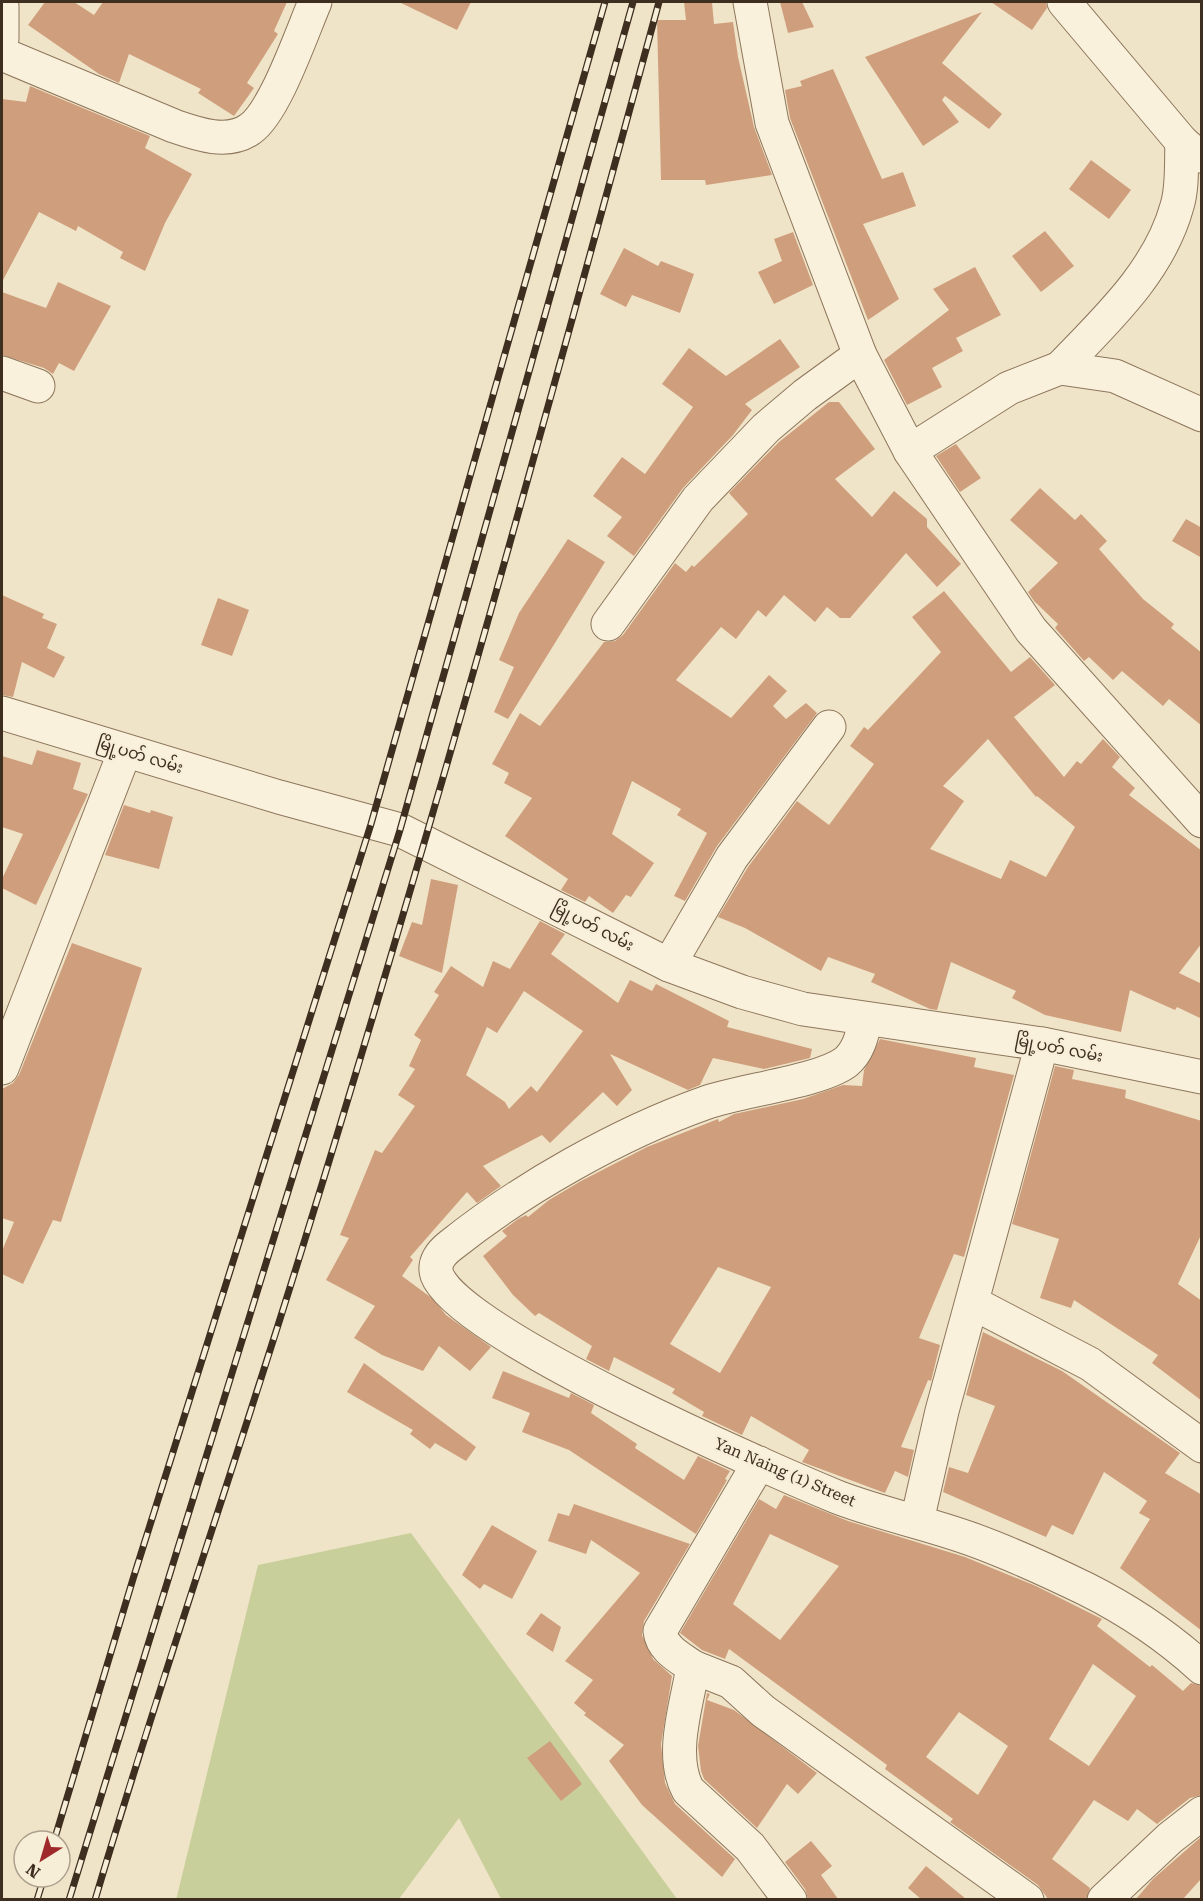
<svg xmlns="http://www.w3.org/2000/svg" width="1203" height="1901" font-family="'Roboto Serif','Noto Sans Myanmar',serif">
	<rect width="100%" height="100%" fill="#f0e4c8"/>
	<path fill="#c9cf9b" d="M411,1533l266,366h-176l-42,-81 -60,81 -223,1 82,-335z"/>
	<g fill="#cf9f7d" fill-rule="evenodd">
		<path d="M45,2h29l20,13 9,-13h184l-13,29 4,3 -31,49 7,5 -20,28 -36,-23 3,-4 -72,-35 -10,29 -20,-9 -71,-49z"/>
		<path d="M399,2h72l-14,28z"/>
		<path d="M684,2h28l2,22 19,-2 5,35 16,70 18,48 -66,10 -1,-5h-44l-4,-160h29z"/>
		<path d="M780,2h22l12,25 -26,6z"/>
		<path d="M991,2h55l1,6 -15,22z"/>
		<path d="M982,12l-40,51 60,51 -13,15 -44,-33 -3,4 17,22 -36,24 -58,-89z"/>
		<path d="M833,69l49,110 21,-7 13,34 -53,18 36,75 -31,21 -78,-202 -5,-28 17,-4 -2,-5z"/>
		<path d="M30,86l120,50 -5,12 47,26 -27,49 -20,48 -25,-13 3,-6 -45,-26 -2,5 -37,-19 -37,70v-183l24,3z"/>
		<path d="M1091,160l40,30 -22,29 -40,-30z"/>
		<path d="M1045,231l29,35 -33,26 -29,-36z"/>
		<path d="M793,232l20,53 -39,19 -16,-32 24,-11 -8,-22z"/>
		<path d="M624,248l34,18 3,-5 33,13 -14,39 -48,-18 -6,12 -26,-13z"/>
		<path d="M975,267l26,48 -45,23 7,13 -31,17 10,19 -35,18 -23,-45 65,-50 -16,-21z"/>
		<path d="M58,282l53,24 -37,65 -15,-8 -6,11 -9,-6 -42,-13v-63l44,16z"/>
		<path d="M780,339l20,28 -55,37 7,6 -19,25 -50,53 -49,68 -27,-20 15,-19 -29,-21 29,-39 23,17 48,-67 -31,-23 27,-36 37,28z"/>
		<path d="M829,402h10l36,47 -40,30 37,38 22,-26 33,28v8l34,37 -24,23 -31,-34 -56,65h-10l-13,-11 -12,15 -31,-27 -18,22 -8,-7 -22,29 -15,-12 -45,53 55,38 38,-43 18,16 -14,15 13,13 20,-16 11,10 -100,133 -32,55 -11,-5 33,-63 -30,-18 4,-6 -49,-28 -20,53 42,29 -23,34 -5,-2 -13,18 -24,-17 -4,6 -24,-12 7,-11 -63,-43 27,-38 -28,-15 5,-10 -17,-9 28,-51 20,13 64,-84 11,-1 8,-6 52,-72 11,9 6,-7 2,2 54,-53 -19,-21 50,-51z"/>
		<path d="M956,444l25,34 -21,14 -24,-36z"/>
		<path d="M1040,488l35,32 6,-6 26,27 -8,8 44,50 31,25 -3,4 31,25v73l-33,-27 -6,7 -41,-35 -9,9 -24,-23 -5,4 -29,-33 3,-4 -24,-23 -6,-9 30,-29 -48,-43z"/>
		<path d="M1186,519l16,9v30l-30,-17z"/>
		<path d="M568,539l37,23 -97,157 -14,-7 20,-45 -15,-7 20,-47z"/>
		<path d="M944,591l67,81 19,-15 25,28 -41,32 50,60 13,-16 4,3 22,-25 17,18 -8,10 23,21 -6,7 73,56v92l-23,30 23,11v35l-25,-12 -2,3 -45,-20 -9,42 -76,-17 -33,-17 4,-7 -65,-29 -14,48 -7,-1 -59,-27 4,-8 -47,-17 -7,14 -76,-43 -27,-11 30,-50 49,-66 32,24 45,-61 -24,-18 14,-19 4,3 73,-78 -29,-35zM988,739l48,58 1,-1 38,31 -29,50 -36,-17 -9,19 -71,-30 34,-48 -21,-15z"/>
		<path d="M2,595l42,19 -2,4 15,6 -10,24 18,9 -11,21 -32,-16 -9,35 -11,-2z"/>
		<path d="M218,598l31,12 -17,46 -31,-11z"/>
		<path d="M37,750l44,13 -8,26 15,5 -52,111 -34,-17v-9l21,-45 -21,-7v-71l30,9z"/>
		<path d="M124,805l26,8 1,-3 22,7 -14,52 -54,-14z"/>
		<path d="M431,879l27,6 -16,88 -43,-17 13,-34 10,3z"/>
		<path d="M540,921l25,13 -14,20 67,49 12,-23 22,11 4,-7 73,37 -2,6 85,22 -2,9 -46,11 -51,-11 -13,27 -12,5 -78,-36 22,36 -15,16 -14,-14 -53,51 -8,-8 -59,31 18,20 -24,17 -10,-11 -57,65 3,3 -11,16 31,23 13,16 45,32 -21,24 -31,-25 -16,25 -41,-16 -28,-17 21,-32 -49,-26 23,-42 -9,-3 35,-85 7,3 33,-47 -17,-11 17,-26 -6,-3 12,-26 -7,-5 25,-40 -5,-3 17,-26 32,21 10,-26 17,8zM524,991l59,40 -46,61 -6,-6 -22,23 -4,-7 -39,-27 21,-48 10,6z"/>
		<path d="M72,943l70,25 -81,254 -8,-2 -30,64 -21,-10v-23l12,-29 -12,-4v-129l11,-6 6,-8z"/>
		<path d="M880,1039l96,19 -2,9 40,8 -50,182 -10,-3 -35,84 21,7 -9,36 -3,-1 -27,67 13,3 -6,27 -13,-6 -10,22 -83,-31 7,-12 -58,-34 -9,19 -40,-19 2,-4 -32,-19 3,-4 -61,-32 -5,14 -23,-12 6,-13 -53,-33 -4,3 -22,-21 -30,-39 24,-20 -5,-5 16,-12 8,-4 2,2 21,-17 32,-19 66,-34 71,-28 1,3 15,-8 69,-15 40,-14 19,1 2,-16zM718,1267l53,20 -51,86 -50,-29z"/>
		<path d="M1055,1066l19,4 -2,9 54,11 -1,8 77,23v112l-24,51 24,17v100l-50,-38 6,-8 -84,-55 -3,8 -31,-10 19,-59 -47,-15z"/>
		<path d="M983,1332l79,39 118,82 -15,20 37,22v136l-82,-63 30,-49 -11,-6 8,-12 -43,-29 -31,63 -21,-10 -6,12 -103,-45 6,-25 19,6 27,-67 -29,-11z"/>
		<path d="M364,1363l112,84 -10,14 -31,-18 -5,6 -20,-15 3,-4 -66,-38z"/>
		<path d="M503,1371l66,27 2,-5 23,12 -3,8 46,31 -2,4 49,32 14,-24 32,15 -5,8 2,1 -31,54 -127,-84 -47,-18 8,-19 -38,-15z"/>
		<path d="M784,1495l64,26 117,36 71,29 66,33 -5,7 53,41 2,-2 31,26 8,-8 11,3v109l-12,3 -33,26 -20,-15 -9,12 -34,-21 -42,59 38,29 -4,11h-38l-10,-14 -88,-63 3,-3 -68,-50 2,-4 -158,-116 -4,10 -23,-9 -22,-17 79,-134 17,10zM770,1534l69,32 -59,74 -47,-36zM1093,1664l43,32 -47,70 -40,-27zM959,1712l49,34 -30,49 -52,-38z"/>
		<path d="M574,1504l116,40 -46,77 -2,14 11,24 19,17 -11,68 4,39 10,21 60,55 -13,18 -80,-72 -33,-44 15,-16 -40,-30 2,-2 -12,-10 19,-23 -28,-19 75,-88 -49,-33 -5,14 -38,-13 10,-28 11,3z"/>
		<path d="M492,1525l45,26 -25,48 -28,-15 -4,5 -18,-14z"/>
		<path d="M541,1613l20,14 -8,25 -27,-18z"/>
		<path d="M707,1693l3,1 -3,6 27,10 83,63 -19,21 -11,-10 -30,44 -53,-49 -3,-8 -3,-25z"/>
		<path d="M550,1741l32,43 -21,17 -34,-43z"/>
		<path d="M1201,1837v42l-18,20h-47l17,-20z"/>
		<path d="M811,1841l21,25 -11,9 17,24h-30l-3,-10 -20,-27z"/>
		<path d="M926,1866l40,33h-45l-13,-11z"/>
	</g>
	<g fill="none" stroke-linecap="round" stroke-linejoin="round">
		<defs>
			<g id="minor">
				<path d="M750,2l22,121 88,232 50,96 121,179 171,191"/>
				<path d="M1064,2l118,140 16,14"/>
				<path d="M2,6v33"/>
				<path d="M2,54l172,72c23,8 54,19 76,3 25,-17 52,-97 65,-127"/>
				<path d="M1060,368c45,-47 99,-96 117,-162 6,-19 4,-43 5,-64"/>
				<path d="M2,373l36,13"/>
				<path d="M910,451l99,-63 51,-20 55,8 87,39"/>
				<path d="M608,624l90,-125 68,-71 39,-33 55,-40"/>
				<path d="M2,713l277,84 121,33 269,135 73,27 61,17 239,35 160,33"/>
				<path d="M669,965l63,-108 97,-130"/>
				<path d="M866,1019c-4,16 -7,32 -20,43 -27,20 -105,28 -141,41 -85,30 -184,86 -255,143 -9,7 -17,17 -13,29 22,59 332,194 400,222 44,17 90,26 134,42 39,14 78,32 115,50 40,20 82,48 116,79"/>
				<path d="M2,1068l123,-317"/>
				<path d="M973,1303l117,61 112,82"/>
				<path d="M759,1463l-99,168c2,18 19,26 33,36 -6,37 -24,88 -5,123l62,57 40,53"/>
				<path d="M917,1521l25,-110 100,-367"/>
				<path d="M693,1667l38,15 32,29 264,189"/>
				<path d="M1104,1900l66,-62 32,-25"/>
			</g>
		</defs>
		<use href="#minor" stroke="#8d765c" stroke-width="35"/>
		<use href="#minor" stroke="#faf1dc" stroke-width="33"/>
		<defs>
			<g id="rail">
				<path d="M54,1841l79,-262 238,-755 234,-822"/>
				<path d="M37,1900l7,-23"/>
				<path d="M69,1900l331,-1070 233,-828"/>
				<path d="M95,1900c66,-223 143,-443 211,-664 127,-409 241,-822 353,-1234"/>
			</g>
		</defs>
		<use href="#rail" stroke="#3d2e20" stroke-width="7"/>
		<use href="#rail" stroke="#f7eed8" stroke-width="4.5" stroke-dasharray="14" stroke-linecap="butt"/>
	</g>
	<g text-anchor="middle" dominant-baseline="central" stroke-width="4.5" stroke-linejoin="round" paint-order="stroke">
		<g font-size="16" fill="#3d2e20" stroke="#f7eed8">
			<text transform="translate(140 755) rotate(17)">မြို့ပတ် လမ်း</text>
			<text transform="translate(593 926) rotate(27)">မြို့ပတ် လမ်း</text>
			<text transform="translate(1059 1048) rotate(11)">မြို့ပတ် လမ်း</text>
			<text transform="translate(785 1472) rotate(23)">Yan Naing (1) Street</text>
		</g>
	</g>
	<rect width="1203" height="1901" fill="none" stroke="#3d2e20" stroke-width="6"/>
	<g transform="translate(42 1859) rotate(217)"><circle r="28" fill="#f7eed8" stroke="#ada18e" stroke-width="1.5"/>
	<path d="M0-4.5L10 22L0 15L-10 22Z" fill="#9e2a2b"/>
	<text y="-9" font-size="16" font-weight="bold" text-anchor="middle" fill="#3d2e20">N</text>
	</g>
</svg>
